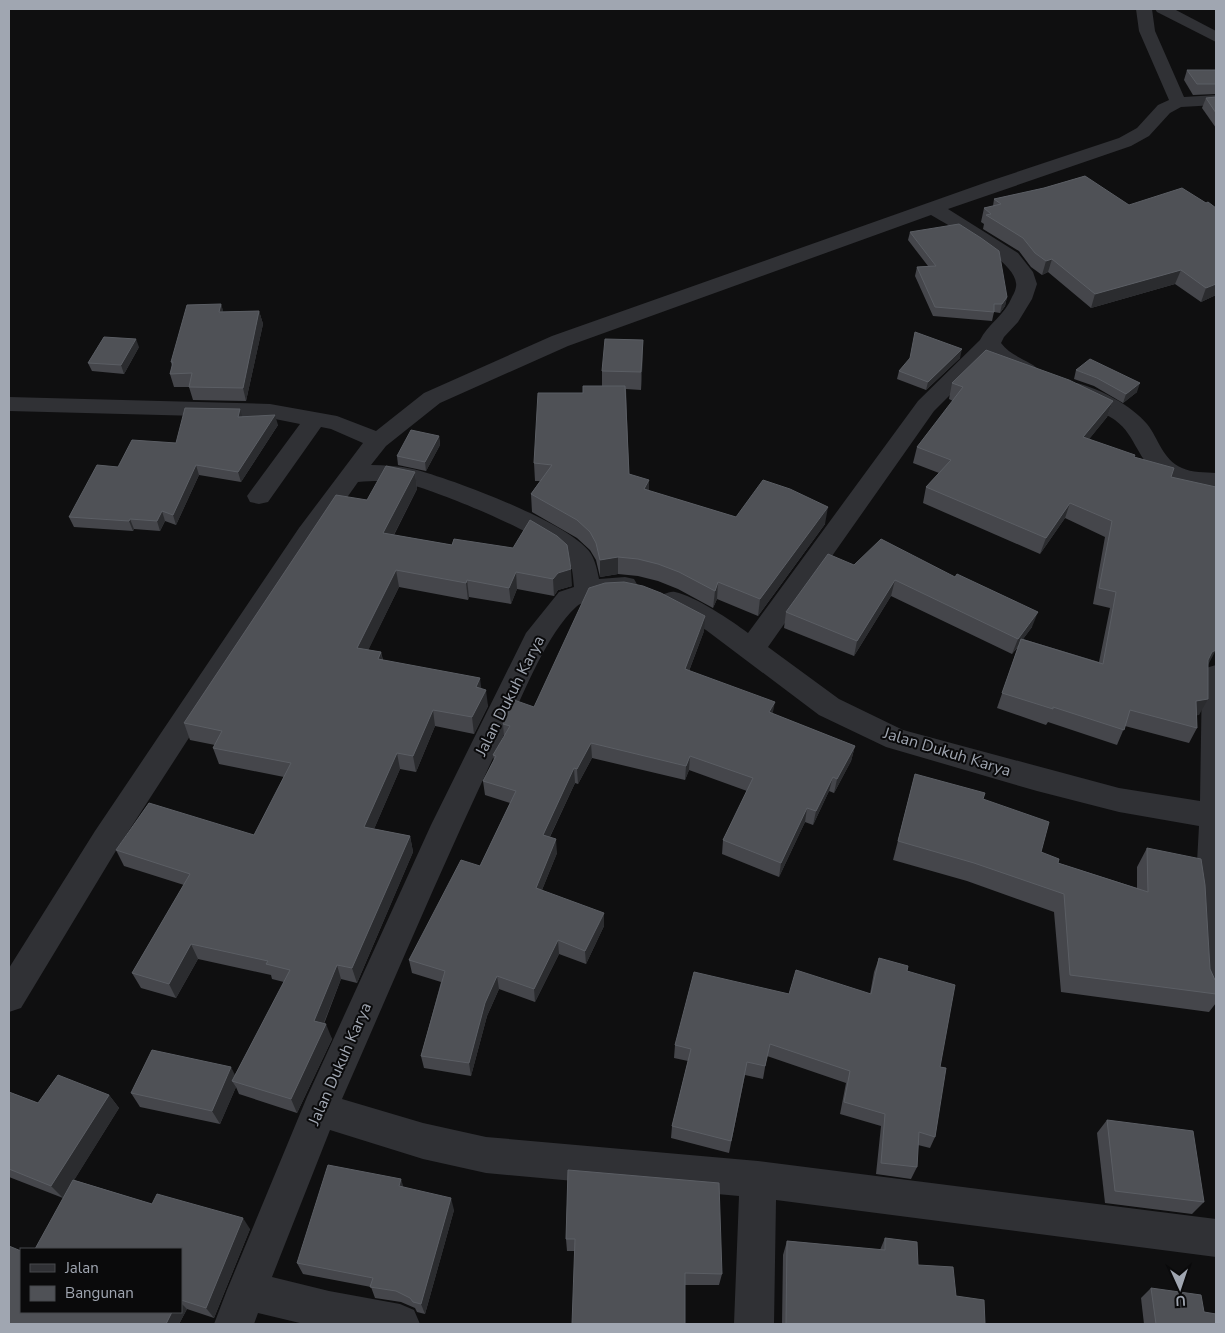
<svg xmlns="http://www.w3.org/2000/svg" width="1225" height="1333" font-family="'Nunito Sans',sans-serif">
	<rect width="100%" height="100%" fill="#0f0f10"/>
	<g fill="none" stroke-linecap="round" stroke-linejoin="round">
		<g fill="#303135" fill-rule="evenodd">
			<path d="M1136,9h16l3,22 29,66 32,-2v10l-35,2 -11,6 -21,23 -18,10 -183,63 70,44 15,19 4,12 -5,15 -14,23 -14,15 -3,6c11,15 32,18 40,29l-3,5c-17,4 -37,-8 -49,-21l-55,55 -166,236 71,52 64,31 216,58 81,13 2,-126 4,-7 10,-3v336l-12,-4 -5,-11 -5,-69 5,-91 -80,-14 -82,-21 -151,-44 -67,-32 -113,-85 -42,-22 -4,-7 4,-7c4,-1 7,-3 11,-2 20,4 57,29 73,41l170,-232 62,-61c8,-16 25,-25 32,-43 2,-3 5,-10 4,-14 -2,-23 -65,-56 -85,-68l-363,131 -128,57 -54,43 -15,19c14,0 28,1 42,4 39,10 152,52 176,82 6,8 8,18 10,28l26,-2 9,2 4,7 -4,7c-15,4 -46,3 -58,14 -32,30 -54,92 -74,132 -56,118 -107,239 -160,360l81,24 63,14 272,24 458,58v38l-440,-57 -2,124h-40l5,-128 -253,-23 -63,-14 -93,-29 -58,147 57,14 71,13 14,6 6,14h-116l-46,-11 -4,11h-40l13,-34 80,-193 124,-272 95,-192 33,-41 15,-5c-1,-8 -1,-19 -5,-26 -16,-23 -131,-70 -161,-77 -16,-4 -34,-3 -50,-2l-41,58 -200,309 -96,159 -12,4v-44l86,-137 204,-303 64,-85 -32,-14 -10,-2 -53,75 -9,2 -9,-2 -3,-6 53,-72 -30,-6 -261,-7v-14l261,7 67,12 39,15 48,-38 128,-57 435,-154 132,-44 18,-10 21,-23 11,-5 -30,-69z"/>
			<path d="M1155,9h19l42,22v11l-59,-30z"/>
			<path d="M1077,383c23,6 54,22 70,41 12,15 15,35 35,44 10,5 23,4 34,5v16c-35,-2 -60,-5 -78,-39 -7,-12 -11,-21 -23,-30 -13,-9 -41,-18 -49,-30l3,-5z"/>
		</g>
	</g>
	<g fill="#45464b">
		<path d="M1187,70h29v24l-23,1 -9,-15z"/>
		<path d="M1216,97v31l-14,-20 4,-10z"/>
		<path d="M1085,176l131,119 -15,7 -26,-18 -84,24 -43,-36 -6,3 -11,-8 -12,-16 -36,-22 1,-5 -3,-2 3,-14 9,-2 1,-7 50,-11z"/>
		<path d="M910,232l97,65 -2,9 -5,7 -6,-1 -2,9 -59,-5 -18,-40 2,-9 11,-1 -20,-26z"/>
		<path d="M221,304l2,8 36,-1 4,13 -17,77 -53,-1 -4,-13h-15l-4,-13 2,-8 -1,-4z"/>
		<path d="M643,340l-2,50 -15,-1 3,85 20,17 87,26 89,7 -67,92 -41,-17 -4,9 -35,-19 -20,-8 -20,-5 -20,-2 -18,3 -4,-17 -6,-10 -13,-12 -45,-26 -1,-18 9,-13h-5l-1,-18 49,-70 19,-7v-15z"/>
		<path d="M139,347l-15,27 -32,-3 -4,-8z"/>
		<path d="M960,358l-34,32 -29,-11 2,-8 11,-12z"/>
		<path d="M1076,370l61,22 -14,11 -29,-17 -20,-7z"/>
		<path d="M952,383l161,18 -6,16 -18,22 45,18 37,20 37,188 -9,50h-2v13l-8,15 -64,-17 -8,19 -69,-23 -2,3 -49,-17 21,-61 -6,7 -121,-58 -37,60 -70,-28 2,-16 68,-47 178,62 -9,12 76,23 11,-54 -17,-4 12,-67 -40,-19 -25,36 -117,-51 3,-16 13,-14 -26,-10 4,-16 36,-46 -4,-2z"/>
		<path d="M242,416l36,9 -37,57 -42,-7 -23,50 -11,-4 -5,10 -26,-2 -1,2 -59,-4 -5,-10 49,-50z"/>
		<path d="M439,436l1,9 -14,26 -28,-6 -1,-9z"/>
		<path d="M415,472l2,17 -23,46 58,10 2,-6 118,47 -14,4 -4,6 -37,-7 -6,15 -42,-7 -1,3 -69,-13 -31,63 13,2 2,8 98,28 7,18 -14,28 -39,-8 -19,46 -16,-3 -26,60 36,7 3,16 -56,131 -16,-4 -17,45 8,15 -35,74 -58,-19 -3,-7 -16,37 -80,-17 -9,-14 104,-18 49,-93 -12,-3 -1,-4 -73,-16 -22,39 -35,-10 -9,-15 52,-88 -60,-19 -8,-16 138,-15 30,-58 -65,-13 -6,-16 2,-3 -25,-5 -6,-17 183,-223z"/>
		<path d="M704,631l-15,40 84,43 82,32 -4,15 -17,32 -5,-2 -16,34 -8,-3 -26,55 -57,-23 1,-14 24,-49 -58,-21 -4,10 -93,-22 -14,26 -3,-1 -25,54 7,16 -15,37 62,36 -18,38 -27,-10 -24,48 -36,-13 -12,27 -16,60 -47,-8 -3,-12 20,-74 -29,-9 -3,-13 71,-94 30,-63 -25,-8 -2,-14 11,-20 -1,-6 11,-18 -1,-13 31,-17z"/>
		<path d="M915,774l68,25 58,53 17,11 79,25v-21l10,-19 68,132 1,1v22l-7,9 -148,-20 -7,-80 -87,-31 -74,-21z"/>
		<path d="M879,958l28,13 33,96 -5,70 -5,11 -12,-3 -1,22 -6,12 -35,-5 5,-48 -41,-12 6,-31 -79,-27 -4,23 -18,-4 -16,78 -58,-15 1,-12 16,-65 -14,-3 1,-13 114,-51h81l4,-22z"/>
		<path d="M9,1092l29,11 71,-8 10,13 -45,72 78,24 98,25 -36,89 -27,-9 -8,15h-170l172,-12v-63l-114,-58 -4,7 -54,-21z"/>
		<path d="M1107,1120l97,82 -12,12 -87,-11 -8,-70z"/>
		<path d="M568,1170l154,104 -3,11h-34l-110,-34h-8l-1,-12z"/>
		<path d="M403,1187l51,23 -29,104 -8,-2 -2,-4 -14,-6 -26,-4 -4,-11 -68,-13 -6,-11z"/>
		<path d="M885,1238l71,58 29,28h-203l1,-69 4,-14 93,9z"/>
		<path d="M1151,1288l53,24 12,12h-72l-3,-26z"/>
	</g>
	<g fill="#2b2c2f">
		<path d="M1052,259l-4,13 -6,3 4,-14z"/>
		<path d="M1181,270l-6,14 -84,24 4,-14z"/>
		<path d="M1216,284v11l-15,7 5,-14z"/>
		<path d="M1007,297l-2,9 -5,7 2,-9z"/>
		<path d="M221,304l4,13 -6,-5z"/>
		<path d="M259,311l4,13 -17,77 -3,-13z"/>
		<path d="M136,339l3,8 -15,27 -3,-9z"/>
		<path d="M643,340v18l-2,32v-18z"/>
		<path d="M962,349l-2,9 -34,32 2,-8z"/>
		<path d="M1140,383l-3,9 -14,11 3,-9z"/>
		<path d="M1113,401l-6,16 -29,36 5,-16z"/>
		<path d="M240,409l3,10 -5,-2z"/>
		<path d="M275,415l3,10 -37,57 -3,-10z"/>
		<path d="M439,436l1,9 -14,26 -1,-9z"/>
		<path d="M196,465l3,10 -23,50 -3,-10z"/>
		<path d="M415,472l2,17 -31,61 -3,-17z"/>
		<path d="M649,480v17l-5,-8z"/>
		<path d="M1070,503l-5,15 -25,36 6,-16z"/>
		<path d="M828,507l-3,17 -67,92 2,-17z"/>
		<path d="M162,511l3,10 -5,10 -3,-10z"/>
		<path d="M130,519l4,10 -1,2 -4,-10z"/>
		<path d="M618,557v17l-18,3v-17z"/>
		<path d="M571,569l1,17 -14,4 -4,6 -1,-17 5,-6z"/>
		<path d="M396,570l3,17 -38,78 -4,-17z"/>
		<path d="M516,572l1,17 -6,15 -2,-16z"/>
		<path d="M467,580l2,17 -1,3 -2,-17z"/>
		<path d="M895,580l-4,16 -37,60 3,-15z"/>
		<path d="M718,582l-1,17 -4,9 2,-17z"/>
		<path d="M1038,612l-6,15 -20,27 6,-15z"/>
		<path d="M705,616l-1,15 -20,53 1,-15z"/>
		<path d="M1216,650l-8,15 -8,10 12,-23z"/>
		<path d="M381,652l3,17 -6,-10z"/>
		<path d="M480,678l2,16 -6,-7z"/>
		<path d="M486,690l2,16 -14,28 -2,-17z"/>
		<path d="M1208,699l-9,16 -11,2 8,-16z"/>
		<path d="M775,702l-3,15 -3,-5z"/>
		<path d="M433,710l2,16 -19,46 -3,-16z"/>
		<path d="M591,743l1,15 -14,26 -1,-15z"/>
		<path d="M855,746l-4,15 -17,32 3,-14z"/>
		<path d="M397,753l3,16 -32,74 -4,-16z"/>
		<path d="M690,756l-1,14 -4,10 1,-14z"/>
		<path d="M574,768l1,15 -31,66 -1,-14z"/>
		<path d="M833,777l-4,14 -16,34 3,-14z"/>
		<path d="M807,808l-2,14 -26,55 2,-14z"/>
		<path d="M410,836l3,16 -56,131 -5,-15z"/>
		<path d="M556,839l1,14 -20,49 -1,-14z"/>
		<path d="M604,913v13l-18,38 -1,-13z"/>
		<path d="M558,940l1,14 -24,48 -1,-13z"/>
		<path d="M191,944l7,15 -22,39 -7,-14z"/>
		<path d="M337,965l4,14 -22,56 -5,-14z"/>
		<path d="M497,976l2,13 -12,27 -16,60 -2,-13 16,-60z"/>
		<path d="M326,1024l6,15 -35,74 -6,-14z"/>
		<path d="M231,1067l7,14h-6l4,6 -16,37 -8,-13z"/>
		<path d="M109,1095l10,13 -56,90 -12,-12z"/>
		<path d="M401,1179l4,13 -6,-6z"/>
		<path d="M451,1198l3,12 -29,104 -4,-10z"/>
		<path d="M243,1218l7,11 -36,89 -8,-10z"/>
		<path d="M181,1303l6,6 -8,15h-13l6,-12h9z"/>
	</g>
	<g fill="#4f5156" stroke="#5b5e64">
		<path d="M1187,70h29v14h-19z"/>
		<path d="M1216,97v16l-10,-15z"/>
		<path d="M1085,176l44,29 53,-17 24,15 2,-1 8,6v76l-10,4 -25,-18 -86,24 -43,-35 -6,2 -11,-8 -12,-15 -37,-23 5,-1 -7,-6 17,-4 -7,-5 50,-11z"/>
		<path d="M959,224l22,14 18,13 8,46 -5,7h-8v8l-59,-5 -18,-40 19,-1 -26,-34z"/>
		<path d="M221,304l-2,8 40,-1 -16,77 -54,-1 3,-14 -22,1 3,-12h-2l16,-57z"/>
		<path d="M915,332l47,17 -34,33 -29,-11 11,-13z"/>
		<path d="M104,337l32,2 -15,26 -33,-2z"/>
		<path d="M605,339l38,1 -2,32 -39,-1z"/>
		<path d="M986,350l83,30 44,21 -30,36 52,18 -1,2 40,11 -3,9 45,10v163l-4,2 -4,8v39l-12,2 1,27 -67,-18 -6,20 -71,-23v2l-51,-16 19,-54 82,25 13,-72 -17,-4 13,-67 -42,-18 -24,35 -120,-51 25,-27 -34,-13 46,-60 -11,-4z"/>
		<path d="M1090,359l50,24 -14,11 -29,-16 -21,-8z"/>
		<path d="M583,386h42l4,88 20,6 -5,9 92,28 27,-37 27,9 38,18 -68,92 -42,-17 -3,9 -36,-19 -21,-8 -20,-5 -20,-2 -18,3 -4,-17 -6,-11 -13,-12 -46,-26 21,-29 -18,-2 4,-70h45z"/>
		<path d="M185,408l55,1 -2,8 37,-2 -37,57 -42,-7 -23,50 -11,-4 -5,10 -27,-2 -1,2 -60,-4 28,-52 21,2 14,-27 44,3z"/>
		<path d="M411,430l28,6 -14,26 -28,-6z"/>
		<path d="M386,466l29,6 -32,61 69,12 2,-6 59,9 17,-28 27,16 10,9 4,24 -13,4 -5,6 -37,-7 -7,16 -42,-8 -1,3 -70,-13 -39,78 24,4 -3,7 102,19 -4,9 10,3 -14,27 -39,-7 -20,46 -16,-3 -33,74 46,9 -58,132 -15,-3 -23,56 12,3 -35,75 -59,-18 58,-111 -24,-6 2,-3 -77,-17 -22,40 -37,-11 58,-99 -74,-24 33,-47 105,32 37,-72 -78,-15 9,-17 -38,-8 152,-228 31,5z"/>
		<path d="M881,539l74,38 2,-3 81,38 -20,27 -123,-59 -38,61 -71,-29 42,-58 26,11z"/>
		<path d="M624,582l19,4 18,7 44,23 -20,53 90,33 -6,10 86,34 -18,33 -4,-2 -17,34 -9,-3 -26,55 -58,-23 30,-62 -63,-22 -4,10 -95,-23 -14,26 -3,-1 -31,67 13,4 -20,49 68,25 -19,38 -27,-11 -24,49 -37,-13 -12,27 -16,60 -48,-7 24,-85 -36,-11 52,-100 19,6 36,-75 -33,-10 13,-25 -3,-1 17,-29 -7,-2 11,-24 20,7 55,-119 16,-5z"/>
		<path d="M915,774l70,19 -2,6 66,23 -8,30 18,7 -1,4 90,29 -1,-44 54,11 4,26 5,84 5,11 1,1v13l-146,-19 -6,-81 -90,-31 -76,-22z"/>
		<path d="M879,958l29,8 -1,5 48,14 -15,82 6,1 -11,69 -16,-5 -2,35 -36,-4 4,-49 -41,-12 6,-31 -80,-27 -5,22 -18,-4 -16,79 -59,-15 19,-77 -16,-4 19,-73 95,22 7,-24 75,24z"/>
		<path d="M152,1050l79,17 -19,44 -81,-18z"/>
		<path d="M58,1075l51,20 -58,91 -42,-17v-77l29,11z"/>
		<path d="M1107,1120l86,11 11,71 -89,-11z"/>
		<path d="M328,1165l73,14 -2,7 52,12 -30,106 -8,-2 -3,-4 -14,-7 -26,-4 3,-9 -76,-15z"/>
		<path d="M568,1170l151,13 3,91 -37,-1v51h-113l3,-85h-9z"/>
		<path d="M73,1180l79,24 5,-10 86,24 -37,90 -25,-8v-51h-146z"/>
		<path d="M885,1238l32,4 1,23 35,2 3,29 28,4 1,24h-199l1,-83 98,9z"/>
		<path d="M9,1246l12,5v61h151l-6,12h-157z"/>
		<path d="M1151,1288l50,7 3,17 12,2v10h-60z"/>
	</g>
	<g text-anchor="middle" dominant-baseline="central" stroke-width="4" stroke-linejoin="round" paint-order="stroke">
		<g font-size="16" fill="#a0a6b1" stroke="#0a0a0b">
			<text transform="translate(510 696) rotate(-63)">Jalan Dukuh Karya</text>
			<text transform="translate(947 752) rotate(17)">Jalan Dukuh Karya</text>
			<text transform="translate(340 1064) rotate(-66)">Jalan Dukuh Karya</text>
		</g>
	</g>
	<rect width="1225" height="1333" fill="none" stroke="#a0a6b1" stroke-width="20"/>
	<rect x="20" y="1248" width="162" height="65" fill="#0a0a0b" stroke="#46484d"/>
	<rect x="30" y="1264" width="25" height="8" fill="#303135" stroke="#46484d"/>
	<text x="65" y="1273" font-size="15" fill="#a0a6b1">Jalan</text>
	<rect x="30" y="1286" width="25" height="15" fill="#4f5156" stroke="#46484d"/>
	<text x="65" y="1298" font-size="15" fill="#a0a6b1">Bangunan</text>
	<g transform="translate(1180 1288) rotate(177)" stroke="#0a0a0b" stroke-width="4" paint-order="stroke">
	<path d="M0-4L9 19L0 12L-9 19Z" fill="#a0a6b1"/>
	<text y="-8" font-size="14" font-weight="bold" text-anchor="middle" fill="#a0a6b1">U</text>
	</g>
</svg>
